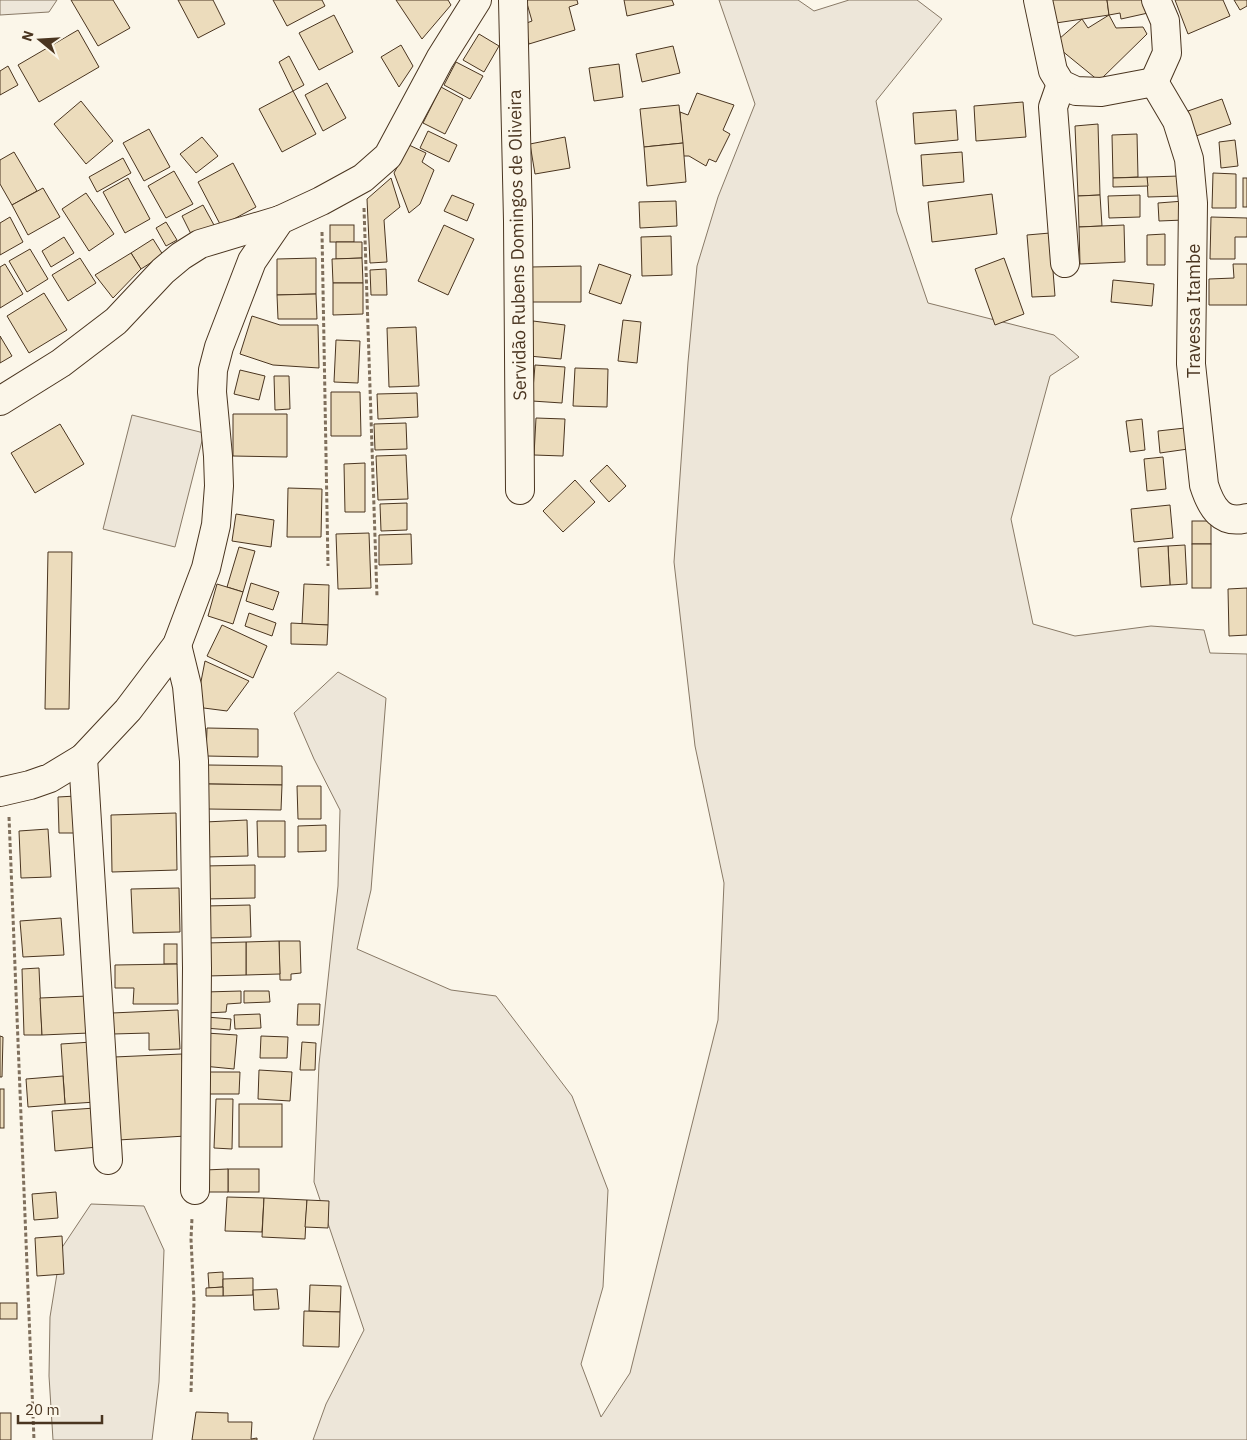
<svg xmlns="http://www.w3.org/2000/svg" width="1247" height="1440" font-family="'IBM Plex Sans',sans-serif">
	<rect width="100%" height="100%" fill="#fbf6e9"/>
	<g fill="#ede6d9" stroke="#887966">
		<path d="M0,0h57l-8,12 -49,3z"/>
		<path d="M719,0h79l16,11 35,-11h68l25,19 -66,82 21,111 31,91 126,32 25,22 -29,19 -39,143 22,105 42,12 76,-10 53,4 6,23 37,1v786h-934l13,-36 38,-74 -50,-148 5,-118 19,-178 2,-76 -26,-51 -20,-46 44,-41 48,26 -15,192 -14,59 94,41 45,6 76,100 36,94 -5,97 -22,77 20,53 29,-44 88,-353 6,-137 -29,-137 -21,-184 14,-200 9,-96 21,-69 37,-93z"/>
		<path d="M132,415l72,18 -29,114 -72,-18z"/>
		<path d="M91,1204l53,2 20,44 -5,132 -7,58h-99l-4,-64 1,-59 11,-68z"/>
	</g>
	<g fill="#ecdcbc" stroke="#4a3520">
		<path d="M71,0h42l17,28 -32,18z"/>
		<path d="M178,0h35l12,24 -27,14z"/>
		<path d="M273,0h49l3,6 -38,20z"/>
		<path d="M396,0h52l3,5 -29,34z"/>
		<path d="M526,0h51l1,4 -9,3 6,23 -46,14 -5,-20 8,-3z"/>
		<path d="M624,0h48l2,5 -47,11z"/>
		<path d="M1052,0h55l2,15 -53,8z"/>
		<path d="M1107,0h38l3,13 -27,6 -1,-6 -11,2z"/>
		<path d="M1175,0h48l7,16 -42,18z"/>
		<path d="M1234,0h13v6l-7,4z"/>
		<path d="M334,15l19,37 -34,18 -20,-37z"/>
		<path d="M1109,15l7,13 27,-1 4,7 -48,47 -38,-31 -2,-11 23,-20 6,9z"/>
		<path d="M78,30l21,37 -60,35 -21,-37z"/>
		<path d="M479,34l20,12 -15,26 -21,-12z"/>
		<path d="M401,45l12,21 -14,21 -18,-30z"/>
		<path d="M673,46l7,27 -38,9 -6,-28z"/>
		<path d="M289,56l15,29 -11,6 -14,-29z"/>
		<path d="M456,62l27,14 -13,23 -26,-14z"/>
		<path d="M619,64l4,33 -29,4 -5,-33z"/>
		<path d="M8,66l10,19 -18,10v-24z"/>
		<path d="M327,83l19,35 -23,13 -18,-36z"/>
		<path d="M441,87l22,12 -18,35 -22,-11z"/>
		<path d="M293,91l23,43 -34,18 -23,-43z"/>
		<path d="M697,93l37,12 -11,25 7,4 -14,28 -7,-3 -3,7 -17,-10h-6l-3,-44 8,3z"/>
		<path d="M1222,99l9,25 -35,12 -8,-25z"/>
		<path d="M81,101l32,40 -27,23 -32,-40z"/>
		<path d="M1023,102l3,35 -50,4 -2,-35z"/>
		<path d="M679,105l4,38 -39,4 -4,-38z"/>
		<path d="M956,110l2,30 -43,4 -2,-31z"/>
		<path d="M1098,124l2,71 -22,1 -3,-70z"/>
		<path d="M149,129l21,38 -26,14 -21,-38z"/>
		<path d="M428,131l29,14 -8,17 -29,-14z"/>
		<path d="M1137,134l1,43 -25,1 -1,-43z"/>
		<path d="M202,137l16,19 -22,17 -16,-19z"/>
		<path d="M565,137l5,31 -35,6 -5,-30z"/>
		<path d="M1235,140l3,26 -17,2 -2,-26z"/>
		<path d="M683,143l3,39 -39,4 -3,-39z"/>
		<path d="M409,145l17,8 -4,9 12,8 -14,34 -11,9 -15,-40z"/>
		<path d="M14,152l23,39 -25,14 -12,-21v-24z"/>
		<path d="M962,152l2,30 -41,4 -2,-31z"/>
		<path d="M123,158l8,15 -34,19 -8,-15z"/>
		<path d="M233,163l23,44 -35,19 -23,-44z"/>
		<path d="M174,171l19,33 -27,14 -18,-32z"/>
		<path d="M1213,173l23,1v34h-24z"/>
		<path d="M1180,176l1,20 -33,1 -1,-20z"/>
		<path d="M1147,177l1,9 -35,1v-9z"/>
		<path d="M128,178l22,41 -25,14 -22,-41z"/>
		<path d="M391,178l9,29 -16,13 3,42 -17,1 -3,-64z"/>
		<rect x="1243" y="178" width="4" height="29"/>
		<path d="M43,188l17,29 -32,18 -16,-30z"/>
		<path d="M86,193l28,41 -25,17 -27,-42z"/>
		<path d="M992,194l5,40 -65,8 -4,-40z"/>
		<path d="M452,195l22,9 -7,17 -23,-10z"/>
		<path d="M1100,195l2,31 -23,1 -1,-31z"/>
		<path d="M1140,195v22l-31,1 -1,-22z"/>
		<path d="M676,201l1,25 -37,2 -1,-26z"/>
		<path d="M1184,201v19l-25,1 -1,-18z"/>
		<path d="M203,205l11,20 -22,11 -10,-20z"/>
		<path d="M10,217l13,25 -23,13v-32z"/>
		<path d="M1211,217l36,1v19h-12v22h-25z"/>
		<path d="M166,222l11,18 -11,6 -10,-18z"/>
		<rect x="330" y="225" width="24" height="17"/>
		<path d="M444,225l30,14 -26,56 -30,-14z"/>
		<path d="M1124,225l1,37 -45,2 -1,-37z"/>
		<path d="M1050,233l5,63 -23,1 -5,-62z"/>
		<path d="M1165,234v31h-18v-30z"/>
		<path d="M671,236l1,39 -30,1 -1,-39z"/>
		<path d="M64,237l10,16 -23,14 -9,-16z"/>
		<path d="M153,239l10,16 -22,14 -10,-16z"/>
		<path d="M336,242h26v16l-26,1z"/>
		<path d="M30,249l18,30 -21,13 -18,-31z"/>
		<path d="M131,253l10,16 -28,29 -18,-23z"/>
		<path d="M80,258l16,25 -28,18 -16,-26z"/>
		<path d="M316,258v36l-39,1v-36z"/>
		<path d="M362,258l1,25h-30l-1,-24z"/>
		<path d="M1004,258l20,56 -29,11 -20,-56z"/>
		<path d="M5,264l18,30 -23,14v-41z"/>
		<path d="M599,264l32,11 -10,29 -32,-11z"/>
		<path d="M1233,264h14v41h-38v-26l25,-1z"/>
		<path d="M581,266v36h-49l-1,-35z"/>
		<path d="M386,269l1,26h-16l-1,-25z"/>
		<path d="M1113,280l41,4 -2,22 -41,-4z"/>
		<path d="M333,283h30v31l-30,1z"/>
		<path d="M44,293l23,37 -38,23 -22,-37z"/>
		<path d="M316,294l1,25h-39l-1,-24z"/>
		<path d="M252,316l28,9h38l1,43 -46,-3 -33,-11z"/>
		<path d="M623,320l18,2 -4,41 -19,-2z"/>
		<path d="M533,321l32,4 -4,34 -32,-3z"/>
		<path d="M416,327l3,59 -30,1 -2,-59z"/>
		<path d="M0,336l12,20 -12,7z"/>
		<path d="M336,340l24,1 -2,42 -24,-1z"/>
		<path d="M535,365l30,2 -3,36 -30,-2z"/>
		<path d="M575,368l33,1 -1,38 -34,-1z"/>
		<path d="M240,370l25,6 -6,24 -25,-6z"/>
		<path d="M274,376h15l1,33 -15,1z"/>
		<path d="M331,392h29l1,44h-30z"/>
		<path d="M417,393l1,24 -40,2 -1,-25z"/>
		<path d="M233,414h54v43l-54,-1z"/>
		<path d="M536,418l29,1 -2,37 -29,-1z"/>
		<path d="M1142,419l3,31 -15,2 -4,-31z"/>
		<path d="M406,423l1,26 -32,1 -1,-26z"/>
		<path d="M60,424l24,40 -49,29 -24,-40z"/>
		<path d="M1185,428l3,21 -28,4 -2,-22z"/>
		<path d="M406,455l2,44 -30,1 -2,-44z"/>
		<path d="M1163,457l3,32 -19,2 -3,-32z"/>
		<path d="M365,463v49h-20l-1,-48z"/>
		<path d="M607,465l19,21 -17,16 -19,-21z"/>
		<path d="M575,480l20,22 -32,30 -20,-21z"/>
		<path d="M288,488l34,1 -1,48h-34z"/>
		<path d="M407,503v27l-26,1 -1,-27z"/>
		<path d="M1170,505l3,33 -39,4 -3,-33z"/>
		<path d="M236,514l38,6 -3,27 -39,-6z"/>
		<rect x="1192" y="521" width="19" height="23"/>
		<path d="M369,533l2,55 -33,1 -2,-55z"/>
		<path d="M411,534l1,30 -33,1v-30z"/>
		<rect x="1192" y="544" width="19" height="44"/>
		<path d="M1185,545l2,39 -17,1 -2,-39z"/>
		<path d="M1168,546l2,39 -29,2 -3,-39z"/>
		<path d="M239,547l16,4 -12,41 -16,-5z"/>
		<path d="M48,552h24l-3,157h-24z"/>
		<path d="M251,583l28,9 -6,18 -27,-9z"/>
		<path d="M217,584l26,8 -10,32 -25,-8z"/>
		<path d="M304,584l25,1 -1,40 -26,-1z"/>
		<path d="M1247,588v47l-18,1 -1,-47z"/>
		<path d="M249,613l27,10 -4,13 -27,-10z"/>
		<path d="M291,623l37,2 -1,20 -36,-1z"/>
		<path d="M222,625l45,21 -14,32 -46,-22z"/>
		<path d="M205,661l44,20 -22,30 -31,-4z"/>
		<path d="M207,728l51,1v28l-52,-1z"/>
		<path d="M208,765l74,1v19l-74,-1z"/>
		<path d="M208,784l74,1 -1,25 -74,-1z"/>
		<path d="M297,786h24v33h-23z"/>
		<path d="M76,796l1,37h-18l-1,-36z"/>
		<path d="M176,813l1,57 -65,2 -1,-57z"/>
		<path d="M247,820l1,36 -42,1 -1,-35z"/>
		<path d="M257,821h28v36h-27z"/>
		<path d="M326,825v26l-28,1v-26z"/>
		<path d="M48,829l3,48 -30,1 -2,-47z"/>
		<path d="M255,865v33l-51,1v-33z"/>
		<path d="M179,888l1,44 -47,1 -2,-44z"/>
		<path d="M250,905l1,32 -45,1v-32z"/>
		<path d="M61,918l3,37 -41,2 -3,-36z"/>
		<path d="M279,941h21l1,32 -10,1v6h-11z"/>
		<path d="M279,941l1,33 -34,1v-33z"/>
		<path d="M246,942v33l-39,1 -1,-33z"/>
		<rect x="164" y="944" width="13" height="20"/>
		<path d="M177,964l1,40h-45l1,-16h-19v-23z"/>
		<path d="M39,968l3,67h-18l-2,-66z"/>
		<path d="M241,991v12l-14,1 -1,8 -21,1v-21z"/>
		<path d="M244,991h25l1,11 -26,1z"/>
		<path d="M88,996l1,37 -47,2 -2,-37z"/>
		<path d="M298,1004h22l-1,21h-22z"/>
		<path d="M178,1010l2,39 -31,1v-17l-36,1 -1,-21z"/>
		<path d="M260,1014l1,14 -26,1 -1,-14z"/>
		<path d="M206,1017l25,2 -1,11 -25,-2z"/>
		<path d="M206,1033l31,2 -3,34 -31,-3z"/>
		<path d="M0,1036l3,1 -1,40h-2z"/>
		<path d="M261,1036l27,1 -1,21h-27z"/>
		<path d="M92,1042l4,60 -31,2 -4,-60z"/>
		<path d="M302,1042l14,1 -1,27h-15z"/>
		<path d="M182,1054l4,82 -68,4 -4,-83z"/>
		<path d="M259,1070l33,2 -2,29 -32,-2z"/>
		<path d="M205,1072h35l-1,22h-35z"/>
		<path d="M63,1076l2,28 -37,3 -2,-28z"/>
		<rect x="0" y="1089" width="4" height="39"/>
		<path d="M216,1099h17l-1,50 -18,-1z"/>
		<rect x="239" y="1104" width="43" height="43"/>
		<path d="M95,1108l3,39 -43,4 -3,-40z"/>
		<rect x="228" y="1169" width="31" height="23"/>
		<path d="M228,1169v23h-24l1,-22z"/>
		<path d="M56,1192l2,26 -24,2 -2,-26z"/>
		<path d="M227,1197l37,1 -2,34 -37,-1z"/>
		<path d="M264,1198l43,2 -2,39 -43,-2z"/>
		<path d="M307,1200l22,1 -1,27 -23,-1z"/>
		<path d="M62,1236l2,38 -27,2 -2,-38z"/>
		<path d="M223,1272v15l-14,1 -1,-15z"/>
		<path d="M253,1278v17l-30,1v-17z"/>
		<path d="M310,1285l31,1 -1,26 -31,-1z"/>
		<path d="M223,1287v9h-17v-8z"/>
		<path d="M277,1289l2,20 -25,1 -1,-20z"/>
		<rect x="0" y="1303" width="17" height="16"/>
		<path d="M304,1311l36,1 -1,35 -36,-1z"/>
		<path d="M196,1412l32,1v9h24l-1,17 6,-1v2h-65z"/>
		<rect x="0" y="1413" width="11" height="27"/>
	</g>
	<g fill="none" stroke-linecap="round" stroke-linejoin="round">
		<defs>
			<g id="minor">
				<path d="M513,0l5,221 2,269"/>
				<path d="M1038,0l15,71 8,13 15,7 25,1 53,-10"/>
				<path d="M1154,82l23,39 12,38 4,44 -2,161 13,121c7,22 17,40 43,33"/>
				<path d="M1154,82l13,-29 -2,-32 -9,-21"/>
				<path d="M1061,84l-8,23 12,156"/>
				<path d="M0,401l61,-38 55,-42 47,-50 18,-15 19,-12 80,-24"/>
				<path d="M177,645l10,41 7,75 3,207 -2,222"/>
				<path d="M83,758l25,402"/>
				<path d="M0,792l30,-7 20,-7 33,-20 45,-48 49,-65 29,-77 10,-43 3,-39 -1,-30 -6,-64 1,-22 6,-23 33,-86 28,-41 41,-19 42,-23 25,-22 52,-97 37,-59"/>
			</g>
		</defs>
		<use href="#minor" stroke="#4a3520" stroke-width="30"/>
		<g stroke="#7f6f5c" stroke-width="3" stroke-dasharray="4 2.5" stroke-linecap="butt">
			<path d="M364,208l13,389"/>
			<path d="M322,232l6,334"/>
			<path d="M9,817l25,623"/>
			<path d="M191,1392l3,-91 -3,-62 1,-21"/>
		</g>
		<use href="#minor" stroke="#fbf6e9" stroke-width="28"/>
	</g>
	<g text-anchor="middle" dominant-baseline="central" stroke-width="4" stroke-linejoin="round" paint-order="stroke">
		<g font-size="18" fill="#4a3520" stroke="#fbf6e9">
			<text transform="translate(517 245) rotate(-91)">Servidão Rubens Domingos de Oliveira</text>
			<text transform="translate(1193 311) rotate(-90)">Travessa Itambe</text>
		</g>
	</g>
	<g transform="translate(40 40) rotate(288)" stroke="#fbf6e9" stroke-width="4" paint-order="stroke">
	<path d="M0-4L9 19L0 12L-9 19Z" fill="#4a3520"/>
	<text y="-8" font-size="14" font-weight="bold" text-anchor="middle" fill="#4a3520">N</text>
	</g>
	<path d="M18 1415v8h84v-8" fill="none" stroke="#4a3520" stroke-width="2.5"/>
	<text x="25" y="1415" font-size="15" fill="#4a3520" stroke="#fbf6e9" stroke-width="4" paint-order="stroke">20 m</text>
</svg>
